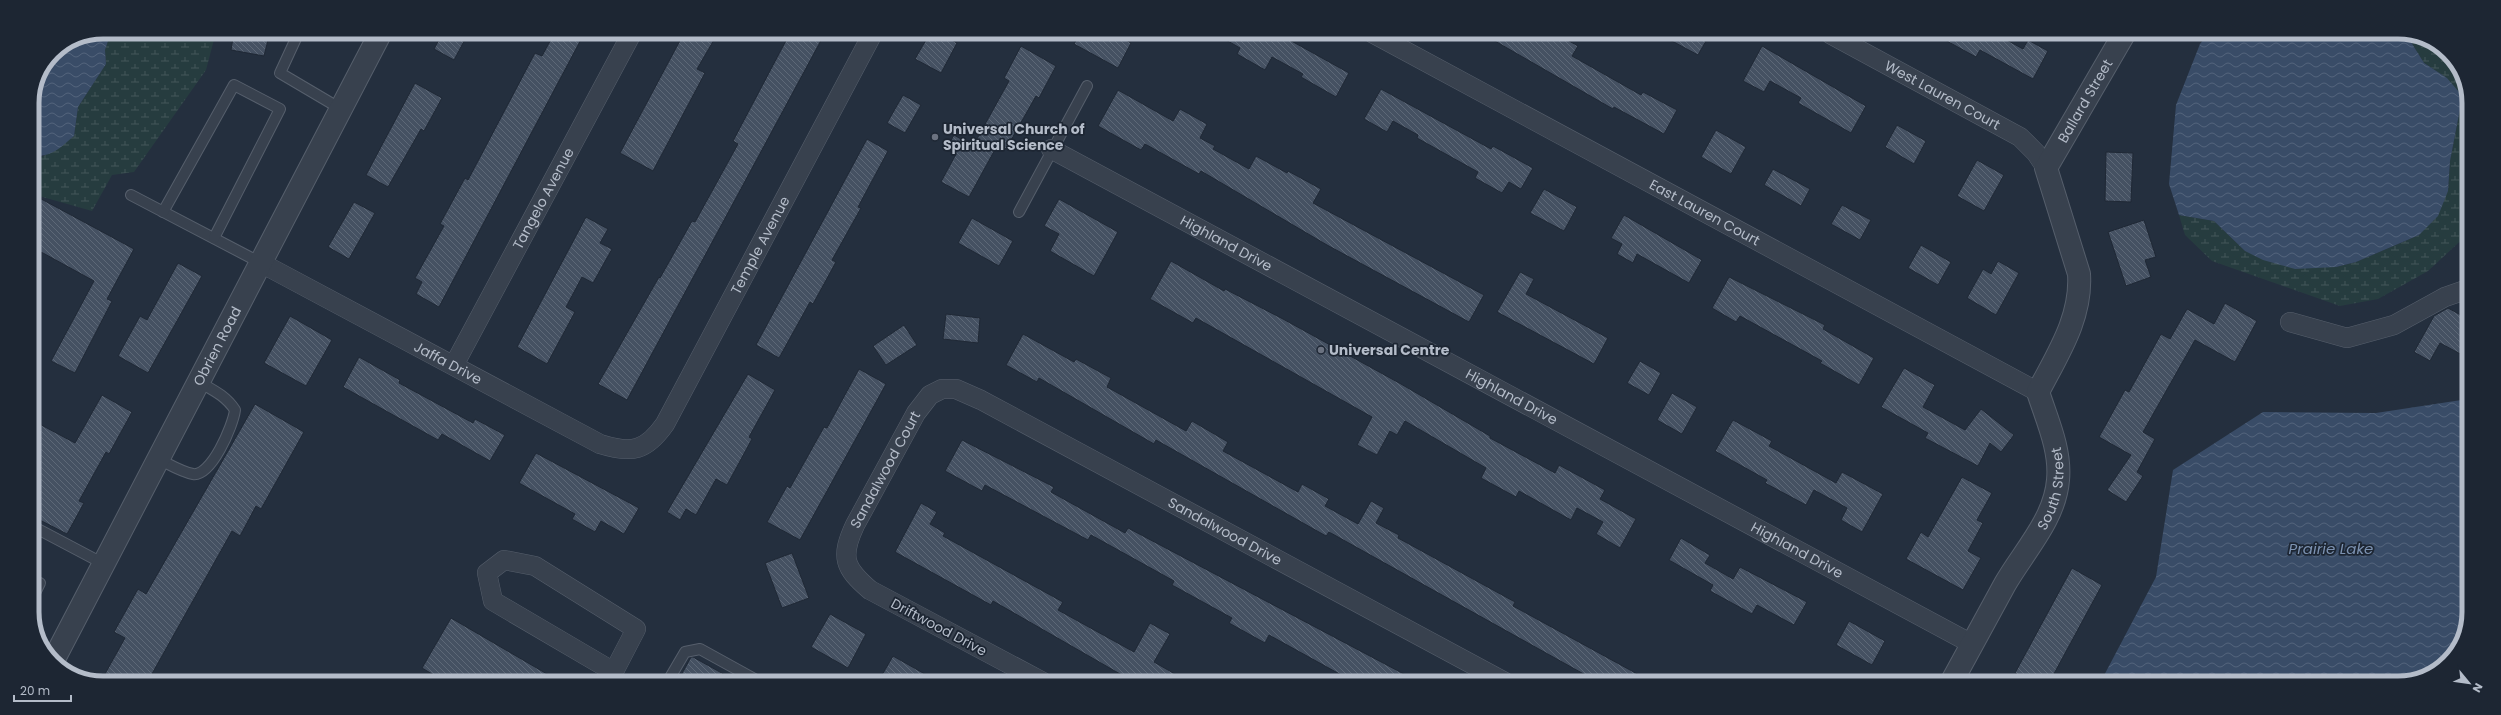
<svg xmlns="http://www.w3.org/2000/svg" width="2501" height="715" font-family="Poppins,sans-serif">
	<defs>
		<pattern id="wetland-marsh" width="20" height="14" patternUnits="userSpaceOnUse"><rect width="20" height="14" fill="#263c3f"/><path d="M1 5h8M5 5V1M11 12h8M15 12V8" fill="none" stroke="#435659"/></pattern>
		<pattern id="water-waves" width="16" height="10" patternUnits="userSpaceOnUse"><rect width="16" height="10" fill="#394c67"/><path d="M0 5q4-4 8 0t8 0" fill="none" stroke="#53647b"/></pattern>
		<pattern id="building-back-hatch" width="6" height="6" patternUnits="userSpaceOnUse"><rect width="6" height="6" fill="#455162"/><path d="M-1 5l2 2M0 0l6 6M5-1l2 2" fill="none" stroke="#5d6877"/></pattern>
	</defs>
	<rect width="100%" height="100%" fill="#242f3e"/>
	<g fill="url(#wetland-marsh)">
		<path d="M131,32h85l-10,38 -72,102 -22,3 -20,36 -60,-17v-39l10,2 32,-21 4,-29 28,-43 -1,-14 4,-12 8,-4z"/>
		<path d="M2406,34h10l36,22 17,42 -1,136 -40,37 -50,28 -38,7 -128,-45 -27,-26 -6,-20 35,6 31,30 91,16 20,-5 63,-27 29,-44 2,-30 11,-57 -14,-26 -23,-15z"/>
	</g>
	<g fill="url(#water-waves)">
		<path d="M103,32h28l-14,2 -8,4 -4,12 1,14 -28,43 -4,29c-13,11 -24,23 -42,19 0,-44 -5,-97 44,-118 7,-3 18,-3 27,-5z"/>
		<path d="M2208,34h198l18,29 23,15 12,14 2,12 -11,57 -2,30 -10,25 -19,19 -63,27 -20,5 -41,2 -32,-9 -18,-9 -31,-30 -35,-6 -10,-31 7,-79 24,-61z"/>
		<path d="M2468,399l-1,231 -25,38 -43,15h-299l56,-106 17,-107 90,-58 113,1z"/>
	</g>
	<g fill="url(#building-back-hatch)" stroke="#1f2835">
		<path d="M234,32h36l-6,24 -33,-6z"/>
		<path d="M443,32h26l-15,28 -20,-11z"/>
		<path d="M555,32h30l-146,275 -23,-13 6,-12 -7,-4 29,-52 -4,-2 25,-46 3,2 67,-127 7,3z"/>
		<path d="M684,33h34l-21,36 8,4 -52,98 -33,-18z"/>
		<path d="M790,33h35l-198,367 -29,-16 61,-107 1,1 32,-57 3,1 43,-78 -5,-3z"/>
		<path d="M930,33h9l18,10 -16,30 -26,-14z"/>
		<path d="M1080,33h34l17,10 -13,25 -44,-24z"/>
		<path d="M1214,33h63l72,40 -13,24 -35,-20 2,-3 -31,-17 -7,13 -28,-16 3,-6z"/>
		<path d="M1481,33h74l23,13 -6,10 69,39 2,-3 34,18 -13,24 -50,-27 -1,2z"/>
		<path d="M1659,34h51l-12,21z"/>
		<path d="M1934,34h62l27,15 5,-9 20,11 -15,28 -53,-29 -4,7z"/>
		<path d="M1021,46l35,20 -17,32 -3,-2 -30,53 -8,-5 -29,53 -28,-15 15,-28 -10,-5 8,-14 19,11 36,-65 -5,-3z"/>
		<path d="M1762,46l104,60 -15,27 -53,-30 3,-5 -31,-17 -6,11 -21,-11z"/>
		<path d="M415,83l27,15 -18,33 -3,-2 -33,58 -22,-12z"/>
		<path d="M1381,89l110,60 2,-3 40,22 -12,21 -12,-7 -7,11 -27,-15 3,-6 -61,-34 1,-3 -25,-14 -6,11 -23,-13z"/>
		<path d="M1118,90l55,31 7,-12 27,15 -7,14 15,8 -2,3 36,20 7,-13 31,17 1,-2 33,18 -8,14 171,92 -15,27 -142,-77 -126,-74 -2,3 -54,-30 -4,6 -43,-24z"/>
		<path d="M903,95l18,10 -16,28 -18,-10z"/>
		<path d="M1897,125l29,16 -12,23 -29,-17z"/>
		<path d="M1716,130l30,17 -15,27 -30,-17z"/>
		<path d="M867,139l21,12 -30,56 3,1 -29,52 4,2 -23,42 -3,-2 -31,56 -23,-13z"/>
		<path d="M2106,152l27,1 -2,49 -26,-1z"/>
		<path d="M1977,160l27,15 -20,36 -27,-15z"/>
		<path d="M1773,169l37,20 -9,17 -37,-21z"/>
		<path d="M1544,189l33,18 -13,24 -34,-18z"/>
		<path d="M32,194l102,55 -27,50 5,2 -37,72 -24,-12 43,-80 -62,-34z"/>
		<path d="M1059,199l59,33 -24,44 -44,-25 9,-17 -15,-8z"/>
		<path d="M354,202l21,11 -26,46 -21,-12z"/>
		<path d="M1842,205l29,15 -11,20 -29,-16z"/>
		<path d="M1624,215l78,45 -13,23 -52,-29 -4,9 -16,-9 5,-10 -11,-6z"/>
		<path d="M586,217l22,12 -8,14 12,6 -19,34 -11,-6 -16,30 9,5 -28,52 -30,-17z"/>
		<path d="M972,218l41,23 -14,25 -41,-23z"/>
		<path d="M2144,220l12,37 -11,3 6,17 -25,9 -18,-54z"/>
		<path d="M1921,245l30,17 -13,23 -30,-17z"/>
		<path d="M1171,261l53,30 1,-2 58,30 118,65 89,52v2l65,35 4,-8 46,25 -5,9 36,20 -16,29 -24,-14 7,-12 -26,-14 -6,12 -52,-29 -3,6 -35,-19 5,-10 -81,-47 -8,14 -7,-4 -13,24 -20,-10 15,-28 -176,-99 -3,5 -43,-24z"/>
		<path d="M1998,261l21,12 -23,42 -29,-17 16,-29 8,5z"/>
		<path d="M178,263l24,13 -54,97 -30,-17 22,-40 7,4z"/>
		<path d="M1520,272l14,7 -8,15 82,44 -14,26 -97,-52z"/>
		<path d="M1729,277l96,48 -2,4 51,29 -15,27 -39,-22 2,-2 -82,-45 -4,6 -24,-14z"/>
		<path d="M2225,303l32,18 -22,41 -40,-22 -52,92 12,7 -18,33 6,4 -17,26 -19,-12 24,-35 -32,-18 26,-47 4,2 32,-58 9,5 17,-30 27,15z"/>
		<path d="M2448,308l20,11v39l-28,-15 -10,18 -16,-9 20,-36z"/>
		<path d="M946,314l34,4 -2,25 -35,-4z"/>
		<path d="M290,316l42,24 -26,46 -42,-23z"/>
		<path d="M904,325l13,20 -31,20 -13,-19z"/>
		<path d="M1023,334l51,28 2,-3 35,19 -4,9 79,44 6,-10 36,21 -5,9 75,41 4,-8 27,15 -4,7 33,18 13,-23 13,7 -8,15 23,12 -1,3 117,64 -2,4 139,76h-54l-269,-150 -3,4 -170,-96 -2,4 -115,-66 -2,4 -31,-17z"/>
		<path d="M359,357l41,23 -1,3 74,40 2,-4 30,16 -15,26 -48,-27 -4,6 -95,-53z"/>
		<path d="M1640,361l21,12 -12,22 -22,-12z"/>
		<path d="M1904,368l31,17 -12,22 42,23 16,-21 33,26 -13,17 -11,-9 -12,23 -53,-28 3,-5 -47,-26z"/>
		<path d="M859,369l27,15 -86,156 -33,-18 20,-36 3,2 34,-61 3,1z"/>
		<path d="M748,374l27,16 -26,47 3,2 -25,46 -11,-6 -20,36 -10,-6 -6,11 -13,-8z"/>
		<path d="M1672,393l25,14 -15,27 -25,-14z"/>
		<path d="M102,395l30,17 -23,42 -3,-2 -27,49 5,2 -17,31 -35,-18v-96l43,23z"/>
		<path d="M255,404l49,28 -43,77 -5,-3 -16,30 -8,-5 -84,150h-47l24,-43 -11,-6 24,-43 8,5z"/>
		<path d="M1733,420l39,21 -3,5 67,37 6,-11 41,22 -21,38 -21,-12 6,-12 -33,-18 -8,15 -41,-22 2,-3 -52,-29z"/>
		<path d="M962,440l92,47 -3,5 74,41 3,-5 291,154h-65l-85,-47 -4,8 -36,-20 3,-5 -60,-33 2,-4 -83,-46 -3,5 -103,-55 -3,6 -37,-20z"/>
		<path d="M536,453l103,55 -15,26 -23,-13 -6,11 -23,-13 3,-5 -56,-31z"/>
		<path d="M1962,477l30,16 -15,27 6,3 -15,28 13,7 -18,32 -57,-31 15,-27 7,5z"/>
		<path d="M921,503l16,9 -7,12 15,9 -2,3 120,66 -5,8 76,42 16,-29 20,11 -16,28 35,20h-55l-141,-81 -2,4 -96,-53z"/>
		<path d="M1681,538l29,17 -5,8 28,16 7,-12 67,35 -13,23 -37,-20 -5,9 -42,-23 3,-6 -44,-25z"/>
		<path d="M792,553l17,45 -27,10 -17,-45z"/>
		<path d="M2072,568l30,17 -53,98h-17l-17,-10z"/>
		<path d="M830,614l36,20 -18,34 -37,-21z"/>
		<path d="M451,618l108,63h-115l-22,-13z"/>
		<path d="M1849,621l36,20 -13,24 -36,-20z"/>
		<path d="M893,656l46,26 -46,-1 -11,-6z"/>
		<path d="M691,657h2l43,24h-58z"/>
	</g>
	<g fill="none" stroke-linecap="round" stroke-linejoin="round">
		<defs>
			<g id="service">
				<path d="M299,32l-19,41 61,36"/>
				<path d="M131,195l130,68"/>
				<path d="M163,212l71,-127 46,24 -66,129"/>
				<path d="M1019,212l68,-126"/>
				<path d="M158,459c11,5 23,13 35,15 18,3 40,-48 42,-64 -9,-14 -22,-20 -36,-28"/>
				<path d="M32,526l72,38"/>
				<path d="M32,599l8,-16"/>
				<path d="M668,681l17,-29 15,-3 58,32"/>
			</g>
			<g id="minor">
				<path id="s1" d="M1372,33l666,359"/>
				<path id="s2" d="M1830,34l190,103 16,16 10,15"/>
				<path id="s3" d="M1051,149l921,495"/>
				<path id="s4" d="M261,263l339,181c32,10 46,7 65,-20l208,-391"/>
				<path d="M2290,322l57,16 47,-13 51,-28 23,-8"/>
				<path id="s5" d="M454,365l178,-332"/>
				<path d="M609,681l27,-52 -101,-63 -31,-6 -17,13 6,28 121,71"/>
				<path id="s6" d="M1043,682l-173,-92c-26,-22 -30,-33 -15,-65l61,-112 14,-18 12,-6h14l25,11 524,282"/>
			</g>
			<g id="tertiary">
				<path id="s7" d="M53,661l328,-629"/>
				<path id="s8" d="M1951,683c18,-33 36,-66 54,-99 19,-33 50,-65 53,-104 3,-30 -11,-60 -20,-88 19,-37 44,-74 41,-118l-33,-106 78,-134"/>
			</g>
		</defs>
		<use href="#service" stroke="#565f6c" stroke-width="12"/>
		<use href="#minor" stroke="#565f6c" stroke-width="20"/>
		<use href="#tertiary" stroke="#565f6c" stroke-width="24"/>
		<use href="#service" stroke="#38414e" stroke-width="10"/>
		<use href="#minor" stroke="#38414e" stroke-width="19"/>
		<use href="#tertiary" stroke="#38414e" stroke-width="22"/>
	</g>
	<g fill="#6b7280" stroke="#1d2633" stroke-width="1.5">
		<circle cx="935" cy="137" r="4"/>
		<circle cx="1321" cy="350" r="4"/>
	</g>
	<g text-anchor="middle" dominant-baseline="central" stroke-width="3.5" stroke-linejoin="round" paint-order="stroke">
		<g font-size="14" fill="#b4bcc9" stroke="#1d2633">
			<text stroke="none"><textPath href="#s2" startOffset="128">West Lauren Court</textPath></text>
			<text stroke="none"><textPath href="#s8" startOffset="637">Ballard Street</textPath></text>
			<text stroke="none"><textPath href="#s5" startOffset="189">Tangelo Avenue</textPath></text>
			<text stroke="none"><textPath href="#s1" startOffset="378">East Lauren Court</textPath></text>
			<text stroke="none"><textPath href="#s3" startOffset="199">Highland Drive</textPath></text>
			<text stroke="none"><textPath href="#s4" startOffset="662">Temple Avenue</textPath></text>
			<text stroke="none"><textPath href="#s7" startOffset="355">Obrien Road</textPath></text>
			<text stroke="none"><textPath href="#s4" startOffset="212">Jaffa Drive</textPath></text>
			<text stroke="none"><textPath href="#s3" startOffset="523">Highland Drive</textPath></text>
			<text stroke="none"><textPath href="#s6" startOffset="334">Sandalwood Court</textPath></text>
			<text stroke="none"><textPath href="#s8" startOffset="221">South Street</textPath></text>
			<text stroke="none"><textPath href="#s6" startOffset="753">Sandalwood Drive</textPath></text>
			<text stroke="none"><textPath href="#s3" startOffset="847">Highland Drive</textPath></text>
			<text transform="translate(939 627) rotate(28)">Driftwood Drive</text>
		</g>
		<g font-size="14" font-weight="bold" fill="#b4bcc9" stroke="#1d2633" text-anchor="start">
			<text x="943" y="129">Universal Church of<tspan x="943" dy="16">Spiritual Science</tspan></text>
			<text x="1329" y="350">Universal Centre</text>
		</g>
		<g font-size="15" font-style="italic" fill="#7c92b1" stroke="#1d2633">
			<text x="2331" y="548">Prairie Lake</text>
		</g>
	</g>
	<path d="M0 0H2501V715H0ZM103 39H2398A64 64 0 0 1 2462 103V612A64 64 0 0 1 2398 676H103A64 64 0 0 1 39 612V103A64 64 0 0 1 103 39Z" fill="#1d2633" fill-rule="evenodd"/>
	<path fill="none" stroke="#b4bcc9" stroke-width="5" d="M103 39H2398A64 64 0 0 1 2462 103V612A64 64 0 0 1 2398 676H103A64 64 0 0 1 39 612V103A64 64 0 0 1 103 39Z"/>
	<g transform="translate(2469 683) rotate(119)" stroke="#1d2633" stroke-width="3" paint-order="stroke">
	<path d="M0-3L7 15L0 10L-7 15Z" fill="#b4bcc9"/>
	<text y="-6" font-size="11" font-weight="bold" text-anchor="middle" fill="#b4bcc9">N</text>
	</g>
	<path d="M14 695v6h57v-6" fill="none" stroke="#b4bcc9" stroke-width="2"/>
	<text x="20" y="695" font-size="12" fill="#b4bcc9" stroke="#1d2633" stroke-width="3" paint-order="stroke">20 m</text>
</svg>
